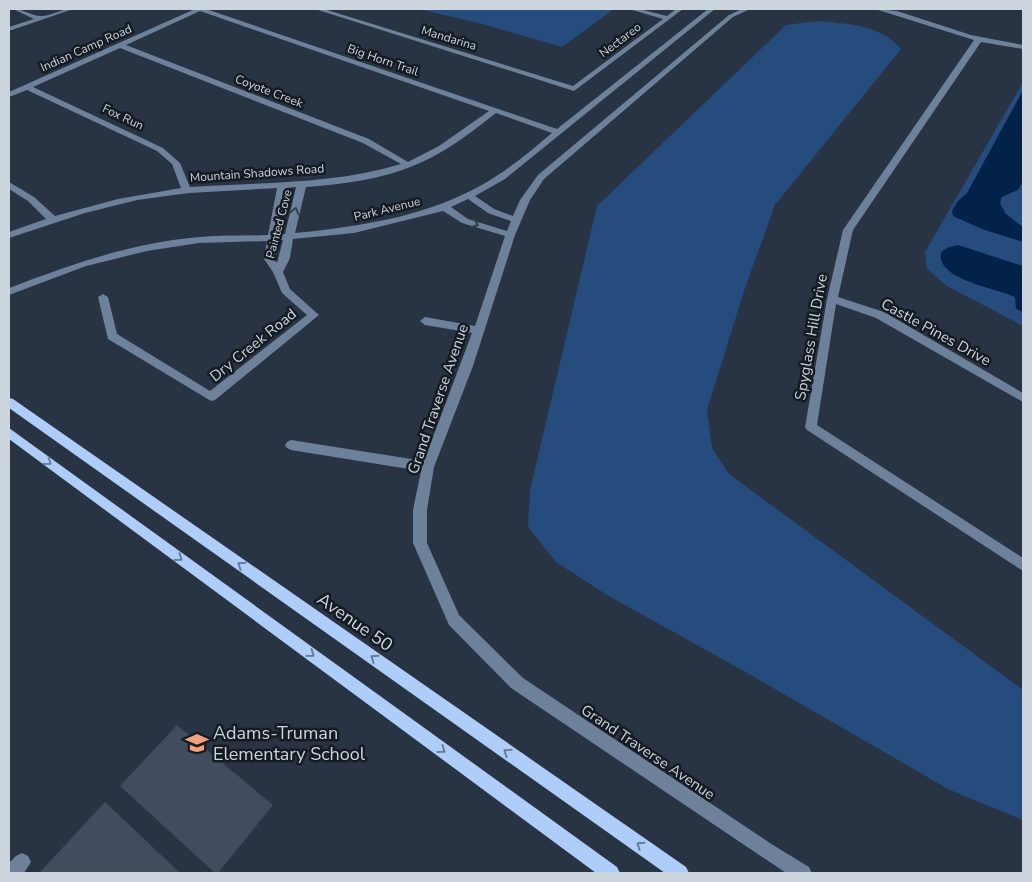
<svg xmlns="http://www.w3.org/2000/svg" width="1032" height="882" font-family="'Nunito Sans',sans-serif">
	<rect width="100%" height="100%" fill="#283343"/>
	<g fill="#264c7d">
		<path d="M419,9h195l-52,38 -83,-24z"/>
		<path d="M817,21c30,3 63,3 84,28l-126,156 -30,83 -38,122 5,38 17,26 294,216v130l-73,-30 -208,-120 -135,-75 -51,-33 -28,-35 2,-37 67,-284 189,-181z"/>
		<path d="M1023,82v244l-76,-40 -20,-17 -2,-17z"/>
	</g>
	<g fill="#032249">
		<path d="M1023,90v92l-5,8 -16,7 -2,6 6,11 17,13v15l-41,-13 -29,-13 -1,-5 6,-10 9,-8z"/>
		<path d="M958,245l65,21v46l-7,-3 -1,-12c-18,-9 -80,-17 -74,-45l8,-5z"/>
	</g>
	<g fill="#414d5e">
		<path d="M177,725l96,80 -55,68h-3l-95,-87z"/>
		<path d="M105,802l75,71h-138l-2,-1z"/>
	</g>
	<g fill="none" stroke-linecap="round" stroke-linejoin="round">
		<g fill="#6d819a" fill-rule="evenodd">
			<path d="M13,9c10,0 19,7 28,7 11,0 21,-8 32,-7l-64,22v-4l25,-8z"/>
			<path d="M195,9h11l351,120 151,-120h7l-210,170 -30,17 19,13 19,7 7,-16 18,-25 191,-160 13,-6h8l-17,8 -189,162 -14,21 -15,35 -42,131 -39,101 -7,43v33l32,72 64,63 250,167 36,22 3,6h-26l-275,-185 -62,-63 -36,-82v-33l8,-39 -130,-21 -4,-2 -2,-3 2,-3 4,-2 133,21 48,-128 -47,-8 -5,-4 5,-4 50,9 30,-90 -43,-13 -19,-12 -89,22 -61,6 -3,19 -7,14 7,17 29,26 -104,85 -4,1 -103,-62 -10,-42 5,-3 5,3 9,37 93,57 97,-76 -25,-22 -9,-21 -9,-13 3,-18 -68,2 -52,8 -61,15 -77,29v-7c61,-23 124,-46 191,-51 22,-2 46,-1 68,-2l9,-47 -88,5 -52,7 -52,13 -76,25v-6l37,-13 -18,-18 -19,-12v-7l25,15 21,19 63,-17 63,-11 -9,-24 -15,-13 -130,-61 -18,7v-5zM200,11l289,100 -50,35 -31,16 -39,-23 -243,-94zM120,48l243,95 38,21c-70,21 -140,18 -211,23l-10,-24 -17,-15 -130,-61zM496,113l56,20c-17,14 -35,30 -54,42 -60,40 -133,51 -203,58l11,-46c39,-3 80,-8 116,-25 27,-12 51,-31 74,-49zM296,187l-11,47h-7l8,-46zM468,199l20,14 23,8 -4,10 -39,-12 -17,-12zM277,240h6l-6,23 -3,-4z"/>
			<path d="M315,9h9l249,77 90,-67 -34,-10h10l28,7 9,-7h7l-109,82z"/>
			<path d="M875,9l22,2 74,24 52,10v4l-42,-7 -128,188 -15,67 46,15 139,81v9l-147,-84 -40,-14 -19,121 206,133v13l-216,-141 -2,-3 22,-128 16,-69 131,-190z"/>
			<path d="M22,853l6,3 3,6 -7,11h-15v-10l7,-7z"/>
		</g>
		<g fill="#aecef9" fill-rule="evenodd">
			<path d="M9,398l4,1 673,468 3,6h-24l-656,-465z"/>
			<path d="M9,428l608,439 3,6h-24l-587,-434z"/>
		</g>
	</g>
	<defs><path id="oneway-chevron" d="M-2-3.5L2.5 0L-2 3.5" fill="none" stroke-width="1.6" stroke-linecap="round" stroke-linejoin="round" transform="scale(1.25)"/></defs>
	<g stroke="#343f4c">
		<use href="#oneway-chevron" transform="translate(295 211) rotate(-76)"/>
		<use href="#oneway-chevron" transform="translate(475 224) rotate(20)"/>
	</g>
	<g stroke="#697d98">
		<use href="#oneway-chevron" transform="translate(48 462) rotate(36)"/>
		<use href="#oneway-chevron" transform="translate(179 558) rotate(36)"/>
		<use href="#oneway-chevron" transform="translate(241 565) rotate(-145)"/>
		<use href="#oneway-chevron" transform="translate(311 654) rotate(36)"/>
		<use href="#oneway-chevron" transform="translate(374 658) rotate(-145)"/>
		<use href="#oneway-chevron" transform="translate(442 750) rotate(36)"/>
		<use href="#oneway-chevron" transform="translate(507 752) rotate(-145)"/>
		<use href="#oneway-chevron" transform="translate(640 845) rotate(-145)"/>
	</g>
	<defs>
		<symbol id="school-bare" viewBox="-9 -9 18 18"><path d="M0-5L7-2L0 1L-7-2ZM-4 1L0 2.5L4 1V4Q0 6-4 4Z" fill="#f1a17c" stroke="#151b22" stroke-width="2.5" paint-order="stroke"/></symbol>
	</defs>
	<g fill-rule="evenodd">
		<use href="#school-bare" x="181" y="727" width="32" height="32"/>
	</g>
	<g text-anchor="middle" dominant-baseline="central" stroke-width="5" stroke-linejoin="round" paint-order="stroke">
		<g font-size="12" fill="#ccd4de" stroke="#151b22">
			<text transform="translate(449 38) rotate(17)">Mandarina</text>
			<text transform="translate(620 40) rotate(-37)">Nectareo</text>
			<text transform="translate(86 48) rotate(-24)">Indian Camp Road</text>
			<text transform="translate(383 60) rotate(19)">Big Horn Trail</text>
			<text transform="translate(269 91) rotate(21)">Coyote Creek</text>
			<text transform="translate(123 117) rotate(25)">Fox Run</text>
			<text transform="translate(257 173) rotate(-4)">Mountain Shadows Road</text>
			<text transform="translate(387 209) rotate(-14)">Park Avenue</text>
			<text transform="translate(279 224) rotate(-75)">Painted Cove</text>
		</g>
		<g font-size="15" fill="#ccd4de" stroke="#151b22">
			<text transform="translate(936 332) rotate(29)">Castle Pines Drive</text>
			<text transform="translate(811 337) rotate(-80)">Spyglass Hill Drive</text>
			<text transform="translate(253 345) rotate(-39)">Dry Creek Road</text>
			<text transform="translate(438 399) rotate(-71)">Grand Traverse Avenue</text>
			<text transform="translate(648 752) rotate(34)">Grand Traverse Avenue</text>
		</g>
		<g font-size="18" fill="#ccd4de" stroke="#151b22">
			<text transform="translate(355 622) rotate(35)">Avenue 50</text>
		</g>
		<g font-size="18" fill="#ccd4de" stroke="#151b22" text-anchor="start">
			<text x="213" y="733">Adams-Truman<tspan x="213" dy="21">Elementary School</tspan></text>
		</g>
	</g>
	<rect width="1032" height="882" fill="none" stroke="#ccd4de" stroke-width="20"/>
</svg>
